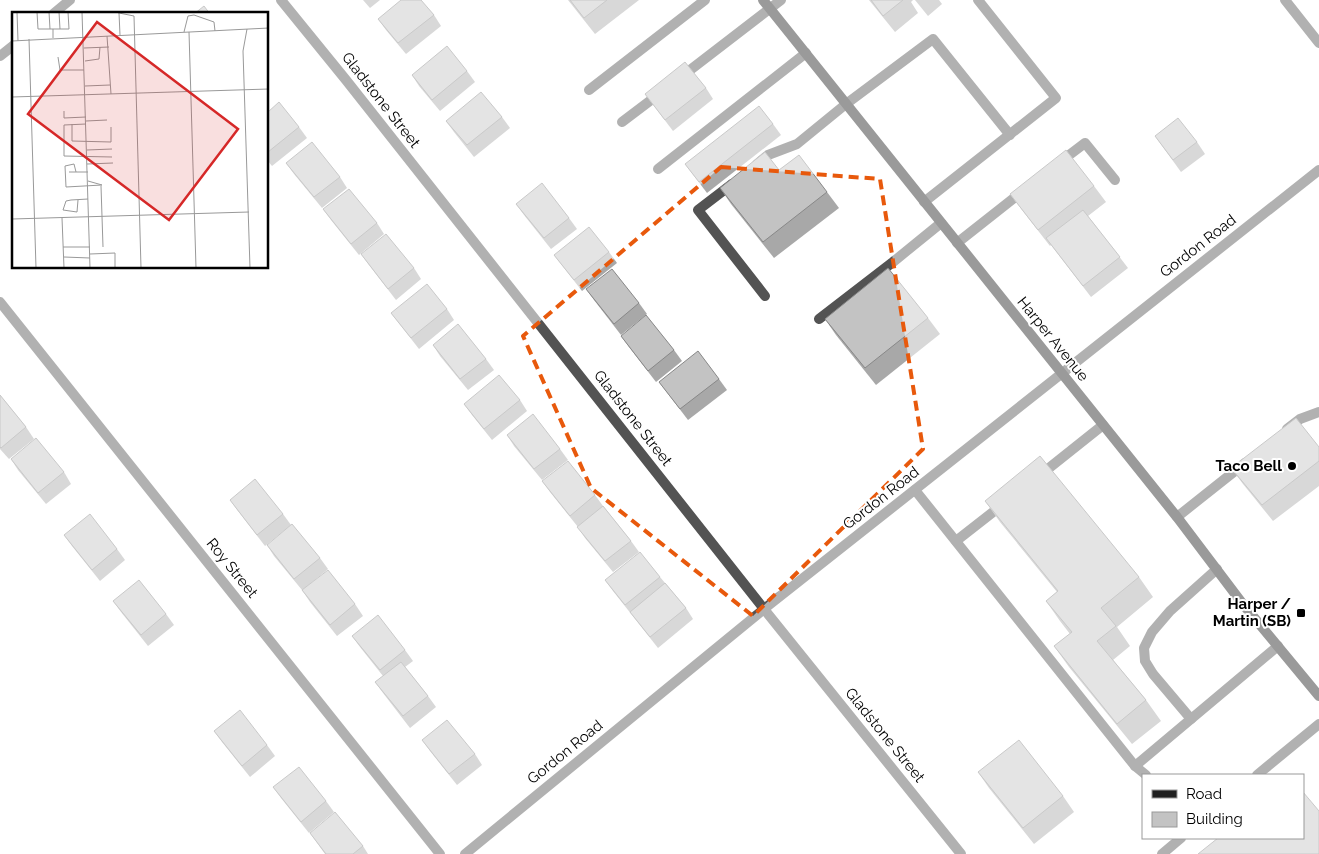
<svg xmlns="http://www.w3.org/2000/svg" width="1319" height="854" font-family="Raleway,sans-serif">
	<rect width="100%" height="100%" fill="#fff"/>
	<g fill="none" stroke-linecap="round" stroke-linejoin="round">
		<g stroke="#535353" stroke-width="10">
			<path d="M681,77l100,-77"/>
			<path d="M589,90l116,-90"/>
			<path d="M622,122l37,-28"/>
			<path d="M1060,162l25,-19 30,37"/>
			<path d="M757,164l11,-9 29,-11 49,-40 87,-65 77,96"/>
			<path d="M658,169l148,-116"/>
			<path d="M732,184l-34,26 67,86"/>
			<path d="M924,202l132,-104 -78,-98"/>
			<path d="M957,243l66,-52"/>
			<path d="M819,319l74,-57 48,-39"/>
			<path d="M1287,429l13,-10 19,-7"/>
			<path d="M1039,476l64,-51"/>
			<path d="M915,490l220,276 11,9"/>
			<path d="M1177,517l68,-54"/>
			<path d="M956,541l46,-36"/>
			<path d="M1191,719l-38,-45 -8,-13 -1,-13 8,-16 18,-21 47,-42"/>
			<path d="M1135,766l143,-120"/>
		</g>
		<g stroke="#535353" stroke-width="10">
			<path d="M281,0l65,80 418,529 197,245"/>
			<path d="M1285,0l34,43"/>
			<path d="M53,14l17,-14"/>
			<path d="M0,56l14,-11"/>
			<path d="M0,302l440,552"/>
			<path d="M1257,775l62,-51"/>
			<path d="M465,854l299,-245 555,-439"/>
			<path d="M1162,854l19,-16"/>
		</g>
		<path stroke="#202020" stroke-width="10" d="M763,0l414,517 65,86 77,93"/>
	</g>
	<g fill="#a8a8a8">
		<path d="M363,0h17l-10,8z"/>
		<path d="M568,0h71l-44,34z"/>
		<path d="M869,0h44l-2,2 7,11 -23,19z"/>
		<path d="M915,0h24l3,4 -14,12z"/>
		<path d="M434,15l7,11 -35,28 -20,-24 -8,-11z"/>
		<path d="M467,71l8,11 -35,29 -21,-25 -7,-11z"/>
		<path d="M706,88l7,11 -40,32 -28,-37z"/>
		<path d="M268,112l31,15 8,11 -35,28 -4,-5z"/>
		<path d="M502,117l8,11 -36,29 -20,-25 -8,-11z"/>
		<path d="M773,124l8,11 -74,58 -22,-29z"/>
		<path d="M1155,136l42,6 8,12 -24,18z"/>
		<path d="M286,163l54,14 7,11 -25,20 -28,-34z"/>
		<path d="M779,170l48,22 12,16 -65,50 -43,-54 -11,-16z"/>
		<path d="M1094,186l12,16 -18,14 40,52 -37,29 -40,-52 -1,1 -28,-36 -12,-16z"/>
		<path d="M516,204l53,14 8,11 -26,20 -27,-34z"/>
		<path d="M323,209l54,14 7,11 -25,21 -28,-35z"/>
		<path d="M609,252l8,11 -35,28 -28,-36z"/>
		<path d="M361,254l53,14 7,11 -25,21 -27,-35z"/>
		<path d="M586,289l53,14 8,11 -26,21 -27,-35z"/>
		<path d="M447,309l7,11 -35,29 -28,-36z"/>
		<path d="M928,318l12,16 -64,51 -40,-50 -11,-16z"/>
		<path d="M621,336l53,14 8,11 -26,21 -27,-35z"/>
		<path d="M433,345l53,14 8,11 -26,20 -28,-34z"/>
		<path d="M719,379l8,11 -39,30 -29,-38z"/>
		<path d="M0,395l26,32 8,12 -25,20 -9,-10z"/>
		<path d="M520,400l7,11 -35,29 -20,-25 -8,-11z"/>
		<path d="M507,435l53,14 8,11 -26,20 -28,-34z"/>
		<path d="M1319,447v39l-46,35 -30,-37 -12,-16z"/>
		<path d="M11,459l53,13 7,12 -25,20 -28,-34z"/>
		<path d="M542,481l53,14 8,11 28,35 8,11 -26,20 -28,-34 -7,-11 -28,-35z"/>
		<path d="M230,500l53,14 8,11 -26,21 -27,-35z"/>
		<path d="M985,501l154,76 14,20 -36,30 13,19 -17,14 33,40 15,21 -29,23 -63,-77 -15,-21 16,-12 -10,-13 -14,-20 11,-9 -57,-70z"/>
		<path d="M64,535l53,14 8,11 -25,21 -28,-35z"/>
		<path d="M267,545l53,13 8,11 -24,20 51,15 8,12 -26,20 -27,-34 -8,-12 -28,-34z"/>
		<path d="M660,577l26,31 7,11 -35,29 -45,-57 -8,-11z"/>
		<path d="M113,601l53,13 8,11 -26,21 -27,-34z"/>
		<path d="M352,636l53,14 8,11 -8,6 23,29 8,11 -26,21 -27,-35 -8,-11 8,-6 -23,-29z"/>
		<path d="M214,731l53,14 8,11 -25,21 -28,-35z"/>
		<path d="M422,740l53,14 7,11 -25,20 -27,-34z"/>
		<path d="M978,772l85,24 11,16 -40,32 -45,-56z"/>
		<path d="M273,787l53,14 8,11 -25,21 -28,-35z"/>
		<path d="M310,833l53,13 5,8h-43z"/>
	</g>
	<g fill="#c3c3c3" stroke="#888">
		<path d="M401,0h20l13,15 -36,28 -20,-24z"/>
		<path d="M570,0h37l-23,18z"/>
		<path d="M871,0h32l-20,16z"/>
		<path d="M204,6l6,8h-16z"/>
		<path d="M447,46l20,25 -35,29 -20,-25z"/>
		<path d="M685,62l21,26 -41,32 -20,-26z"/>
		<path d="M481,92l21,25 -35,28 -21,-24z"/>
		<path d="M279,102l20,25 -31,25v-40z"/>
		<path d="M759,106l14,18 -74,58 -14,-18z"/>
		<path d="M1178,118l19,24 -24,18 -18,-24z"/>
		<path d="M312,142l28,35 -26,20 -28,-34z"/>
		<path d="M1066,150l28,36 -56,44 -28,-36z"/>
		<path d="M765,152l14,18 20,-15 28,37 -64,50 -43,-54z"/>
		<path d="M542,183l27,35 -25,20 -28,-34z"/>
		<path d="M349,189l28,34 -26,21 -28,-35z"/>
		<path d="M1083,210l37,47 -37,29 -37,-48z"/>
		<path d="M589,227l20,25 -35,28 -20,-25z"/>
		<path d="M386,234l28,34 -26,21 -27,-35z"/>
		<path d="M888,268l40,50 -63,50 -40,-49z"/>
		<path d="M612,269l27,34 -25,21 -28,-35z"/>
		<path d="M427,284l20,25 -36,29 -20,-25z"/>
		<path d="M646,315l28,35 -26,21 -27,-35z"/>
		<path d="M458,324l28,35 -26,20 -27,-34z"/>
		<path d="M698,351l21,28 -39,30 -21,-27z"/>
		<path d="M499,375l21,25 -36,29 -20,-25z"/>
		<path d="M0,395l26,32 -25,21 -1,-1z"/>
		<path d="M533,414l27,35 -26,20 -27,-34z"/>
		<path d="M1296,418l23,29v14l-57,44 -31,-37z"/>
		<path d="M36,438l28,34 -26,21 -27,-34z"/>
		<path d="M1040,456l99,121 -38,31 15,18 -19,15 49,59 -29,24 -63,-78 18,-14 -26,-31 12,-10 -73,-90z"/>
		<path d="M568,461l27,34 -25,21 -28,-35z"/>
		<path d="M255,479l28,35 -26,21 -27,-35z"/>
		<path d="M603,506l28,35 -26,20 -28,-34z"/>
		<path d="M90,514l27,35 -25,21 -28,-35z"/>
		<path d="M292,524l28,34 -26,21 -27,-34z"/>
		<path d="M640,552l20,25 -35,28 -20,-25z"/>
		<path d="M328,570l27,34 -25,21 -28,-35z"/>
		<path d="M139,580l27,34 -25,21 -28,-34z"/>
		<path d="M665,583l21,25 -36,29 -20,-25z"/>
		<path d="M378,615l27,35 -25,20 -28,-34z"/>
		<path d="M401,662l27,34 -25,20 -28,-34z"/>
		<path d="M240,710l27,35 -25,21 -28,-35z"/>
		<path d="M447,720l28,34 -26,20 -27,-34z"/>
		<path d="M1019,740l44,56 -40,32 -45,-56z"/>
		<path d="M299,767l27,34 -25,21 -28,-35z"/>
		<path d="M1303,792l16,19v43h-121l20,-16h85z"/>
		<path d="M335,812l28,34 -10,8h-27l-16,-21z"/>
	</g>
	<path d="M0 0H1319V854H0ZM721,167l159,12 43,270 -170,167 -162,-128 -68,-152z" fill="#fff" fill-opacity=".55" fill-rule="evenodd"/>
	<path fill="none" stroke="#e8590c" stroke-width="4" stroke-dasharray="10 6" stroke-linejoin="round" d="M721,167l159,12 43,270 -170,167 -162,-128 -68,-152z"/>
	<g fill="#000" stroke="#fff" stroke-width="2">
		<circle cx="1292" cy="466" r="5"/>
		<rect x="1296" y="608" width="10" height="10" rx="2.5"/>
	</g>
	<g text-anchor="middle" dominant-baseline="central" stroke-width="4" stroke-linejoin="round" paint-order="stroke">
		<g font-size="15" fill="#000" stroke="#fff">
			<text transform="translate(381 100) rotate(52)">Gladstone Street</text>
			<text transform="translate(1198 246) rotate(-38)">Gordon Road</text>
			<text transform="translate(1053 339) rotate(51)">Harper Avenue</text>
			<text transform="translate(633 418) rotate(52)">Gladstone Street</text>
			<text transform="translate(881 498) rotate(-38)">Gordon Road</text>
			<text transform="translate(232 568) rotate(51)">Roy Street</text>
			<text transform="translate(885 735) rotate(51)">Gladstone Street</text>
			<text transform="translate(565 752) rotate(-39)">Gordon Road</text>
		</g>
		<g font-size="15" font-weight="bold" fill="#000" stroke="#fff" text-anchor="end">
			<text x="1282" y="466">Taco Bell</text>
			<text x="1291" y="604">Harper /<tspan x="1291" dy="17">Martin (SB)</tspan></text>
		</g>
	</g>
	<g transform="translate(12 12)">
		<rect width="256" height="256" fill="#fff"/>
		<path fill="none" stroke="#999" stroke-width="1" d="M5,0l1,29M25,0l1,17h15v9M37,0l1,17M47,0l1,17M70,0l8,256M104,0l3,1 1,22M107,1l15,3 7,252M41,17h16l-1,-17M235,17l-4,22 7,217M172,20l4,-16 6,-1 20,7 1,9M177,20l7,236M95,24l4,58M17,27l7,229M0,29l257,-13M72,36l25,-1M46,45l2,13h24M73,49l14,-2 1,-12M73,74l25,-1M0,85l257,-8M52,99v7l22,-1M74,109l21,-1M60,112v17l39,1v-15M74,112l-22,1v31l48,1M75,138l25,-1M75,152l26,-1M57,160h19M64,160l-2,-8 -9,2 1,21 36,-2 -14,-4M89,174l2,61M66,188l-1,12 -14,-2 3,-9 5,-1 17,-1M50,206l2,50M0,207l237,-7M51,235h27M78,242l25,-1v15M52,245l26,1"/>
		<path fill="#d62828" fill-opacity="0.15" stroke="#d62828" stroke-width="2.5" d="M85,10l141,107 -69,91 -141,-106z"/>
		<rect width="256" height="256" fill="none" stroke="#000" stroke-width="2.5"/>
	</g>
	<rect x="1142" y="774" width="162" height="65" fill="#ffffff" stroke="#999999"/>
	<rect x="1152" y="790" width="25" height="8" fill="#202020" stroke="#999999"/>
	<text x="1186" y="799" font-size="15" fill="#000000">Road</text>
	<rect x="1152" y="812" width="25" height="15" fill="#c3c3c3" stroke="#999999"/>
	<text x="1186" y="824" font-size="15" fill="#000000">Building</text>
</svg>
